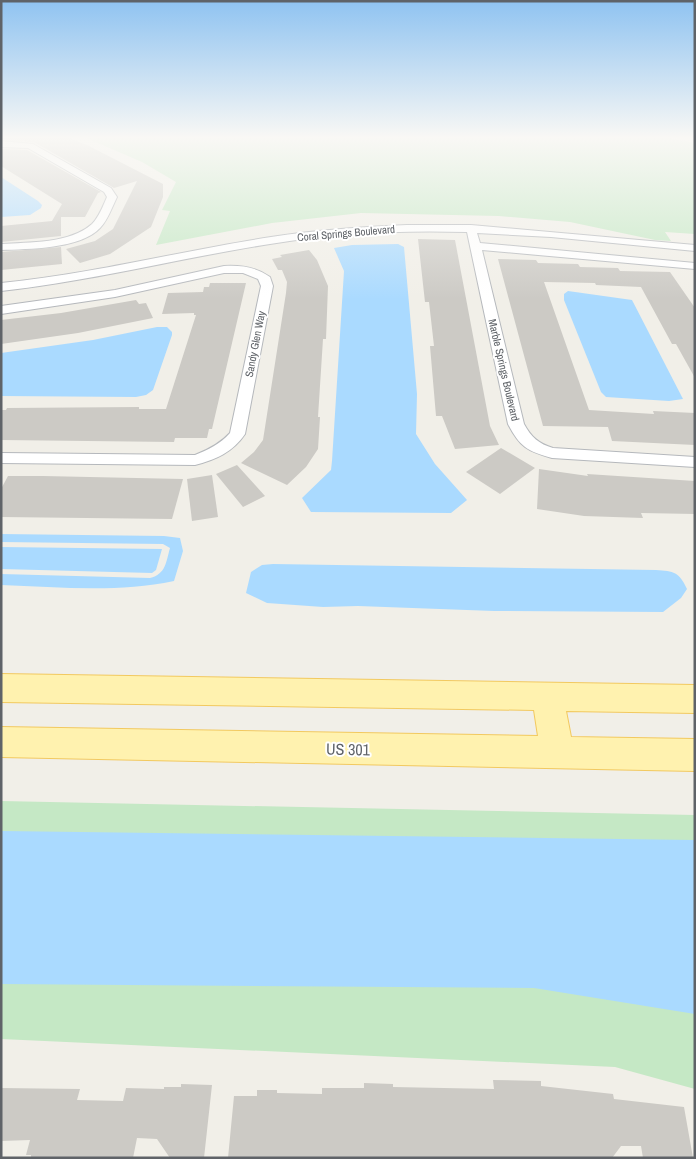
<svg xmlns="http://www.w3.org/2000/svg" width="696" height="1159" font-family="'Archivo Narrow',sans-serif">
	<rect width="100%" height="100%" fill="#f1efe8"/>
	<g fill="#c5e8c5">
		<path d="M84,137h580l31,6v91l-30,-2 6,9 -16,-1 -85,-18 -71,-6 -138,-3 -89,10 -116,22 14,-34 -8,-1 14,-28 -34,-20z"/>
		<path d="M1,801l694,14v274l-80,-22 -614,-28z"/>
	</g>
	<g fill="#aadaff">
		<path d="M1,177l37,24 4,4 -1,3 -11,7 -29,2z"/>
		<path d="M398,244l6,3 13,147 -1,40 19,30 32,36 -16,13 -140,-1 -9,-14 29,-28 1,-9 12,-190 -10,-23 18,-3z"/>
		<path d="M568,291l64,9 51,99 -14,2 -63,-4 -5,-5 -37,-92v-6z"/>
		<path d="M157,327h10l5,5v3l-19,55 -7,5 -10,2 -135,-1v-43l92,-13z"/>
		<path d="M1,534l163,2 16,2 3,13 -9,30c-57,12 -115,6 -173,4v-11l149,4c16,-4 16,-16 20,-30l-7,-4 -162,-2z"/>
		<path d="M1,547l161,2 -6,21 -4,3 -151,-4z"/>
		<path d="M273,564l383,6c18,1 23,2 31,19l-6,9 -18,14 -169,-1 -136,-5 -35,1 -56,-4 -21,-10 5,-21 11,-7z"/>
		<path d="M1,831l694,9v174l-161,-26 -533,-4z"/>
	</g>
	<g fill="#cccac5">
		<path d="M1,137h66l20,8 76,39v13l-12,30 -41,27 -30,9 -14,-14 29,-8 18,-12 24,-48 -23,7 -80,-46 -33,-3z"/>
		<path d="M1,149l26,1 74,42 -3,1 -13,24h-24v19l-60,6v-16l51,-5 10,-17 -61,-38z"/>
		<path d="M418,239l37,1 35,186 9,19 -44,4 -13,-33h-6l-6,-70h4l-5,-44h-4z"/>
		<path d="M61,247l1,17 -61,6v-18z"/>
		<path d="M309,250l8,10 11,26 -2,53h-3l-5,78h2l-2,32 -12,18 -19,18 -46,-22 13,-11 9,-12 23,-147 1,-11 -5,-12h-4l-6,-11 10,-2 -2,-2z"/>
		<path d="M498,259l38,1 2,3 40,1 2,3 38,1 2,3 50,1 25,36v70l-19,-34h-4l-31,-57 -45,-2 -1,-2 -51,-1 45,128 65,4 -1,-3 42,2v32l-83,-4 -4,-14 -65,-1z"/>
		<path d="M210,283h36l-34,146h-3l-2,9h-32l-1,4 -173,-2v-30h5l1,-2 132,-1v2h27l30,-94h-2v-2l-32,1 6,-21 35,-1 1,-5h5z"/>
		<path d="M136,300l3,4 7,-1 7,15 -75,15 -77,11v-24l60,-7z"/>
		<path d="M501,448l34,20 -35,26 -34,-22z"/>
		<path d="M237,465l28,31 -22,11 -27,-33z"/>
		<path d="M539,469l49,7 -1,-2 108,7v33l-54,-1 2,5 -59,-2 -47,-7z"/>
		<path d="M212,475l6,42 -26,4 -5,-42z"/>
		<path d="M8,476h35l140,3 -11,40 -171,-2v-28z"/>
		<path d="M493,1080l48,1v5l72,8 1,5 70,8 9,51h-50l-2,-12h-20l-9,12h-384l6,-62h23v-6h20v3l45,1v-6h42v-5l29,1v3l101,2z"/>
		<path d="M181,1084l31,1 -8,73h-34l-13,-19 -20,-1 -4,20h-102v-3h-5l4,-15 -29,1v-53l79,1 -3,11 46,1 3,-13 38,1v-2h17z"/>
	</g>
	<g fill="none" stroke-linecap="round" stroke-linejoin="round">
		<defs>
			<g id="minor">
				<path d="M1,141l32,3 78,44 6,9c-5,10 -9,23 -17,31 -20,21 -71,21 -99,22v-6c28,-2 69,0 91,-20 7,-7 11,-18 15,-27l-3,-5 -76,-44 -27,-1z"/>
				<path d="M407,225h64l224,20v6l-144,-14 -74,-4 3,10 215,20v6l-213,-19 42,174c7,13 15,20 29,24l142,9v10l-143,-9c-25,-7 -32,-11 -44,-34l-41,-192c-66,-2 -132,1 -197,12 -90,14 -178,37 -269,47v-8c91,-9 179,-32 270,-46 45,-7 90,-10 136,-12z"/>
				<path d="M224,266c17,-1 32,1 46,11l3,9 -28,148c-12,18 -30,26 -50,31l-194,-2v-10l194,2c13,-5 25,-11 35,-22l31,-147 -3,-7 -15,-6h-19l-109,24 -114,17v-8l114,-16z"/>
			</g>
			<path id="primary" d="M1,674l694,11v28l-129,-2 5,26 124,2v32l-694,-14v-30l537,9 -4,-26 -533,-8z"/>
		</defs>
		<use href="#minor" stroke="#b5b8bc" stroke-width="2"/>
		<use href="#primary" stroke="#f2c960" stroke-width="2"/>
		<use href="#minor" fill="#fff" fill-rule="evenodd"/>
		<use href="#primary" fill="#fff2af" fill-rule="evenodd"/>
	</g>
	<linearGradient id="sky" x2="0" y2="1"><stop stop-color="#8fc3f1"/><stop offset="0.46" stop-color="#f9f8f5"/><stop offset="1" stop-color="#f9f8f5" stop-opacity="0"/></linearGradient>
	<rect width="696" height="299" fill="url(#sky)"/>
	<g text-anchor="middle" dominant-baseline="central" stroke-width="4" stroke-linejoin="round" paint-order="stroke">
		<g font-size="11" fill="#5f6368" stroke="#fff">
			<text transform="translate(346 233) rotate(-5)">Coral Springs Boulevard</text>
			<text transform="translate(255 344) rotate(-79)">Sandy Glen Way</text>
			<text transform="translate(504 370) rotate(77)">Marble Springs Boulevard</text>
		</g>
		<g font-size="16" fill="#5f6368" stroke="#fff">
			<text transform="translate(348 749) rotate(1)">US 301</text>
		</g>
	</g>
	<rect width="696" height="1159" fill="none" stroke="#5f6368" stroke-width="5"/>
</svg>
